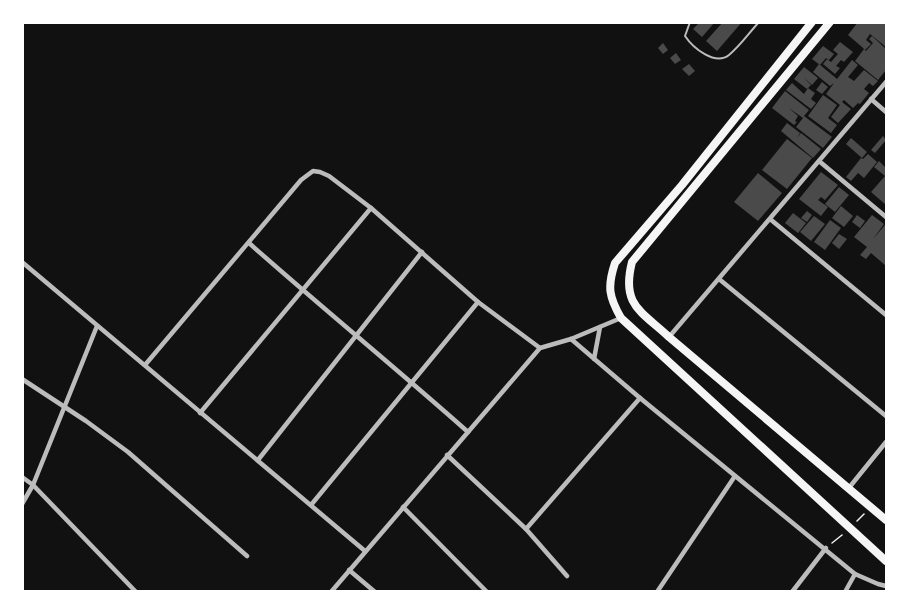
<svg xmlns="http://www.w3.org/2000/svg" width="909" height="614" font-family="Rubik,sans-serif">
	<rect width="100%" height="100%" fill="#111"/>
	<g fill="#4a4a4a">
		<path d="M700,22h15l-13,15 -9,-8z"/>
		<path d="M723,22h19l-25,29 -11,-10z"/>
		<path d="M858,22h25l3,3v22l-16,-13 -4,6 5,4 -6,6 -3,-3 -14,-12z"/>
		<path d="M872,36l14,13v21l-8,10 -23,-19 9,-12 2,2 7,-8 -4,-4z"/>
		<path d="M840,42l13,10 -9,10 -3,-2 -5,6 4,2 -5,6 -12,-10 4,-5 4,3 7,-8 -5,-4z"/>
		<path d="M663,43l5,7 -5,4 -5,-6z"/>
		<path d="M823,46l11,8 -5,6 -3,-2 -6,7 -8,-6z"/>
		<path d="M676,53l5,7 -6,4 -5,-6z"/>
		<path d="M852,60l6,5 -10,12 6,4 10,-11 14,11 -5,5 -4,-3 -5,6 5,4 -9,11 -2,-1 -5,5 -9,-8 -2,2 9,7 -13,14 -7,-6 9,-12 -14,-11 8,-11 -4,3 -17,-14 6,-8 18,15z"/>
		<path d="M689,64l6,7 -6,5 -7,-7z"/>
		<path d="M804,67l14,11 -6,7 -8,-7 7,7 -4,4 -13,-10z"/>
		<path d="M822,82l6,5 -6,7 -6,-4z"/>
		<path d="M792,83l12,11 4,-6 7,5 -4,6 5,4 -5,6 -25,-19z"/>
		<path d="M785,91l24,19 -5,6 28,21 -9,11 -27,-21 7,-9 -14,-10 9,8 -3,5 2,1 -3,3 -22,-17z"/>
		<path d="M823,95l14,10 -9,13 9,7 -6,8 -23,-17z"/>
		<path d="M787,123l13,10 -3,5 4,-5 20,16 -8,9 -32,-27z"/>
		<path d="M883,136l3,4 -11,13 -4,-3z"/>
		<path d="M851,138l16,14 -5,6 -16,-14z"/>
		<path d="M787,139l25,19 -25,31 -25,-19z"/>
		<path d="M868,154l9,8 -13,16 -6,-5 -7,8 -5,-4 15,-19 2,1z"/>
		<path d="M879,161l7,7v37l-15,-13 14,-16 -11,-9z"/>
		<path d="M821,172l17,13 -13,15 -4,-3 -3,3 10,7 -7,9 -22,-17z"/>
		<path d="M758,173l24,20 -24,28 -24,-19z"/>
		<path d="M839,187l10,8 -14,17 -10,-8z"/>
		<path d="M841,206l12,10 -9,11 -12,-9z"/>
		<path d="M807,211l5,4 -5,7 -6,-4z"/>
		<path d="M793,213l13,10 -8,10 -13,-10z"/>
		<path d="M857,215l8,6 -5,7 -8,-6z"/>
		<path d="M872,215l12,9 -11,15 12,-14 1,1v40l-15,-13 -5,6 -6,-4 7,-8 -13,-10z"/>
		<path d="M814,216l11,8 -14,17 -11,-9z"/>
		<path d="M830,220l11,8 -16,22 -11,-8z"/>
		<path d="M839,234l8,5 -8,10 -7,-6z"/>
	</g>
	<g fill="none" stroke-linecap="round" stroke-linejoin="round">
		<g stroke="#f5f5f5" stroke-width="1.5">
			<path d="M857,521l7,-7"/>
			<path d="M832,543l10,-8"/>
		</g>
		<path stroke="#bcbcbc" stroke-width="2" d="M690,22l-5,14c8,12 30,30 44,19 11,-9 20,-22 30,-33"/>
		<g stroke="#bcbcbc" stroke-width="4.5">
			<path d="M871,99l15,13"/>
			<path d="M819,161l67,56"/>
			<path d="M770,219l116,96"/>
			<path d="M249,243c72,64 147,125 219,189"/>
			<path d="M22,262l343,289"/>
			<path d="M719,279l167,137"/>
			<path d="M669,337l217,-255"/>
			<path d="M571,339l69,59 215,176 23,10 8,2"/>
			<path d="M594,359l6,-32"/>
			<path d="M145,365l156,-185 12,-9 7,1 9,4 42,32 107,94 62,46"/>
			<path d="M22,379l64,42 42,31 119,104"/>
			<path d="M200,413l171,-205"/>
			<path d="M447,455l79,74 41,47"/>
			<path d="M258,460l164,-208"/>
			<path d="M22,477l11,8 103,107"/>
			<path d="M848,489l38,-47"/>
			<path d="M22,504l11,-19 64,-159"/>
			<path d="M311,505l167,-203"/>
			<path d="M403,507l84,85"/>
			<path d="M526,529l114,-131"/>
			<path d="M349,570l26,22"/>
			<path d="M331,592l209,-244 31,-9 50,-21"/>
			<path d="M657,592l78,-116"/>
			<path d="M792,592l34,-44"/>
			<path d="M845,592l10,-18"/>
		</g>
		<g stroke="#f5f5f5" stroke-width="8">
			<path d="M812,22l-130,163 -67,78c-8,24 -6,34 6,55l265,243"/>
			<path d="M830,22l-198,240c-11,43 9,49 37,75l217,183"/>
		</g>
	</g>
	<rect width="909" height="614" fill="none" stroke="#ffffff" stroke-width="48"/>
</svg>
